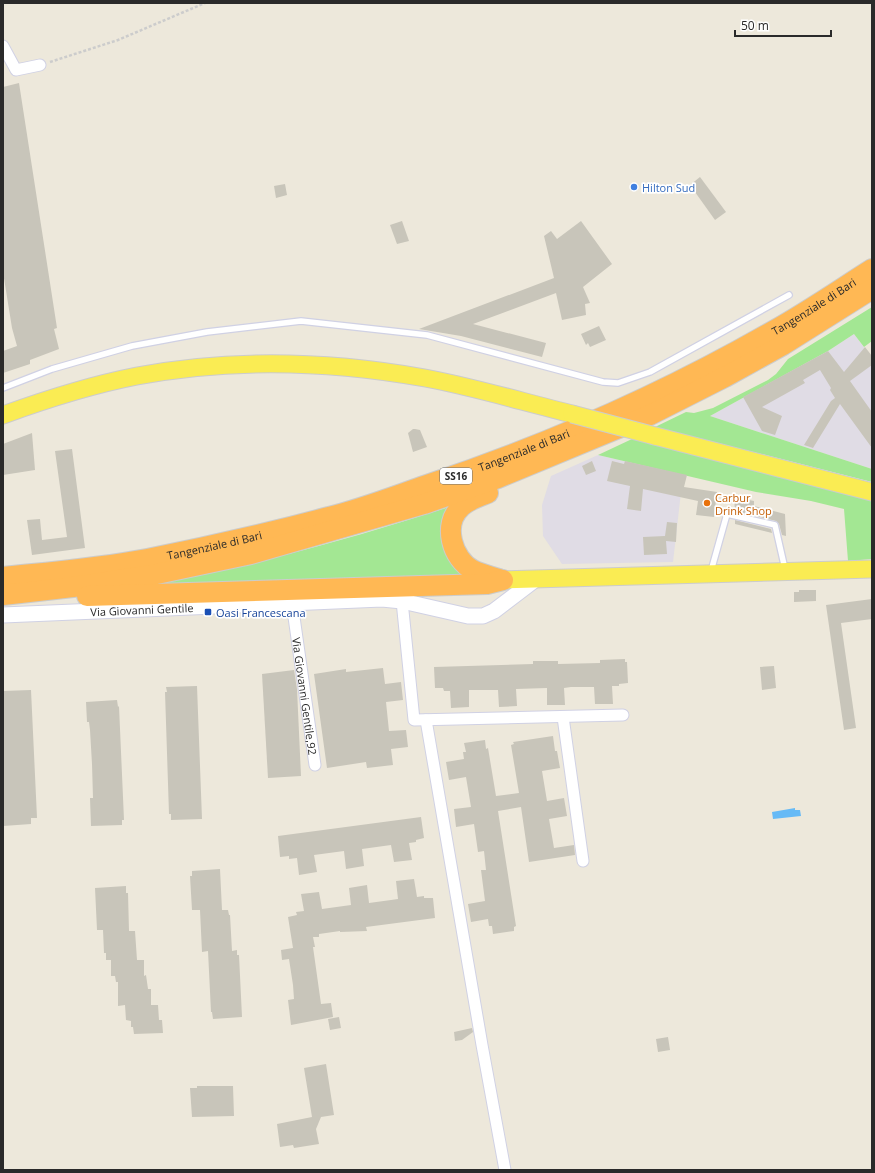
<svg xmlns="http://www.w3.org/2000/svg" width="875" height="1173" font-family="'Open Sans',sans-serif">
	<rect width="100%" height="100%" fill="#ede8db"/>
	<g fill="#e0dce5">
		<path d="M854,334l18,24v111l-162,-53 118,-65z"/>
		<path d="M598,455l85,20 -10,87 -111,2 -19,-28 -1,-31 9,-29z"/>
	</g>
	<g fill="#a3e793">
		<path d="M872,307v34l-8,6 -10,-13 -26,17 -118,65 162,53v13l-217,-55 31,-15 8,1 19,-5 55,-28 8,-6 12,-15z"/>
		<path d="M632,439l240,62v58l-24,2 -4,-52 -33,-8 -55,-9 -158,-37z"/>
		<path d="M452,506l16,71 -330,11c47,-10 93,-19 139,-31 59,-15 117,-32 175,-51z"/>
	</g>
	<path fill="#66baf6" d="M795,808v2h5l1,6 -28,3 -1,-7z"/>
	<g fill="#c8c5ba">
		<path d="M19,83l38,245 -3,1 5,20 -29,11v4l-27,9v-22l14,-5 -5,-18 -9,-56v-185z"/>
		<path d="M700,177l26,35 -11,8 -25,-35z"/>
		<path d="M285,184l2,11 -11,3 -2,-12z"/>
		<path d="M402,221l7,20 -12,3 -7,-19z"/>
		<path d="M581,221l31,43 -29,23 7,16 -5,1 1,11 -24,5 -6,-27 -83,31 73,19 -4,14 -81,-21 -42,-7 135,-51 -10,-42 7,-5 6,8z"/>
		<path d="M599,326l7,14 -16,7 -2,-4 -2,2 -5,-11z"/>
		<path d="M865,347l7,9v9l-22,16 22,31v36l-32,-44 -27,44 -9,-3 27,-44 4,-3 -5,-8 1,-2 -11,-18 -17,10 2,3 -43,24 20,9 -7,19 -13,-4 -19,-34 85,-46 16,21z"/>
		<path d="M413,429h2l5,1 7,17 -14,5 -5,-19z"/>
		<path d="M32,433l3,37 -32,5v-31z"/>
		<path d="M72,449l13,99 -53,7 -5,-35 13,-1 2,21 25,-3 -12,-86z"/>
		<path d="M592,461l4,10 -10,4 -4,-9z"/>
		<path d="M612,461l12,3 1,-3 62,14 -3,12 33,5 -3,25 -18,-2 2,-14 -55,-12 -2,22 -14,-2 3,-23 -23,-5z"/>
		<path d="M734,497l20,4v5l31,8 1,22 -4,-1 -3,-11 -3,-3 -41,-10z"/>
		<path d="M735,520l36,9 1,4 -37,-9z"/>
		<path d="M667,522l10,1 -1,19 -10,-1 1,13 -23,1 -1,-18 22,-1z"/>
		<path d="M799,590h17v11l-22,1v-10h5z"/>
		<path d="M872,599v20l-31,4 15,105 -12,2 -18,-125z"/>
		<path d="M625,659v3h2l1,21 -9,1v2h-7l1,18h-18l-1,-17h-23l-7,1 1,17h-18v-17l-31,1 1,17 -18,1 -1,-17h-29v17l-18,1 -1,-17h-6l-1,-3h-8l-1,-21 99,-3v-3h25v3l42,-1v-3z"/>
		<path d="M774,666l2,22 -14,2 -2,-23z"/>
		<path d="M383,668l2,16 16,-2 2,18 -17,2 3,29 17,-1 2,17 -17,2 2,16 -26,3 -1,-6 -39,6 -13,-94 32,-5v3z"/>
		<path d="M294,670l3,19 4,87 -33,2 -6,-104z"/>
		<path d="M197,686l5,133 -31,1v-6h-2l-4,-122h2l-1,-5z"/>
		<path d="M31,690l6,128h-6v6l-28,2v-135z"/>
		<path d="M117,700l1,7 1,-1 5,114h-2v5l-31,1 -1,-28h3l-1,-34 -2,-34 -1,-8h-2l-1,-20z"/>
		<path d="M553,736l2,15h2l3,17 -18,3 5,30 17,-3 3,18 -18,3 5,29 20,-3 1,10 -46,7 -8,-55 -23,4 18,115 -2,1v4l-21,3 -1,-8h-3l-1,-7 -17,3 -3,-18 17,-3 -4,-31h5l-2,-19 -6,1 -4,-28 -18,3 -2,-18 17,-2 -5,-30 -17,3 -3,-18 18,-3 -1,-7h3l-2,-9 21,-3 1,9 2,-1 8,48 23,-3 -8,-48 3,-1 -1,-2z"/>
		<path d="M421,817l3,21 -8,2v2l-7,1 3,17 -18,2 -3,-17 -29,4 2,17 -18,3 -2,-18 -30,4 3,17 -18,3 -2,-17 -8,1v-3l-9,1 -2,-21z"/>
		<path d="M220,869l2,41h6l1,5h1l2,36 5,-1v5h2l3,62 -29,2 -1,-7h-1l-3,-61 -6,1 -2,-42h-8l-2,-34h2v-5z"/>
		<path d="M414,879l3,18 7,-1v2h9l2,20 -69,9 1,4 -27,1v-1l-21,3v3h-6l2,10h-2l8,57 10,-1 2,14 -42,8 -3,-25 6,-1 -1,-14 -4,-26 -7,1 -1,-10 12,-2 -5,-31 9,-2 -1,-3 8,-1 -3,-17 18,-2 3,17 29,-4 -2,-17 18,-3 2,18 22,-3 7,-1 -2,-18z"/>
		<path d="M126,886v7h2l1,38h6l2,29h7v16l2,-1 2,14h3v16h7l1,15h3l1,13 -29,1 -1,-7h-2v-6l-5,-1 -1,-15 -7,1v-24h-2l-1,-6h-4v-16h-5v-7h-2l-1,-23h-6l-2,-42z"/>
		<path d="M339,1017l2,11 -11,2 -2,-11z"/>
		<path d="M472,1028l1,4 -11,8 -7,1 -1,-9z"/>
		<path d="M668,1037l2,13 -12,2 -2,-13z"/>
		<path d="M326,1064l8,51 -13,2 -5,12 3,15 -25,4 -1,-3 -13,2 -3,-23 35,-7 -8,-49z"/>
		<path d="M197,1086h36l1,30 -42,1 -2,-29h7z"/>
	</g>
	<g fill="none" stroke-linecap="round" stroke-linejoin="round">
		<defs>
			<g id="lane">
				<path d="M3,388l49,-19 80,-23 75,-14 94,-11 126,14 176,47 15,1 32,-11 139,-77"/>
				<path d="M711,571l16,-57 48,11 10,44"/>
			</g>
			<g id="street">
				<path d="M3,46l13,24 24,-5"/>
				<path d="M402,601l12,119 209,-5"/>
				<path id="s1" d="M292,603l23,162"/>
				<path d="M563,717l20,144"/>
				<path d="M426,720l56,325 23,125"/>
			</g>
			<g id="secondary">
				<path id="s2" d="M3,615l379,-16 20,2 66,15h15l11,-5 42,-32"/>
			</g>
			<g id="primary">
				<path d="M3,415c44,-16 88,-30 134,-39 95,-18 193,-15 288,2 49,9 98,24 147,36"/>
				<path d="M655,436l217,56"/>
				<path d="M503,580l369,-11"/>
			</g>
			<g id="highway">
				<path d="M488,493c-9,4 -20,7 -27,14 -19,17 -9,52 12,63 8,4 17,6 26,9"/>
				<path id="s3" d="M3,577c48,-5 96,-9 144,-18 61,-12 122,-26 182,-42 33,-8 66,-21 98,-32 120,-40 236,-91 346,-154 34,-19 66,-41 99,-62"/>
				<path d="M3,595l70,-8 79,-12 99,-21 173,-50 74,-26 152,-63 75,-38 58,-32 89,-56"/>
				<path d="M87,596l400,-12 16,-4"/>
			</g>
		</defs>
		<use href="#lane" stroke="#d0d1e4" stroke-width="8"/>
		<use href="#street" stroke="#d0d1e4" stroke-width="13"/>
		<use href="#secondary" stroke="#d0d1e4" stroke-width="17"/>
		<use href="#primary" stroke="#ccc" stroke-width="19"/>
		<use href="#highway" stroke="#ccc" stroke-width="22"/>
		<path stroke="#ccc" stroke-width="2.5" stroke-dasharray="3 2" stroke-linecap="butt" d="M50,62l68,-22 87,-37"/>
		<use href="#lane" stroke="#fff" stroke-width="5.5"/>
		<use href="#street" stroke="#fff" stroke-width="11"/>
		<use href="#secondary" stroke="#fff" stroke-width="15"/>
		<use href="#primary" stroke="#faec53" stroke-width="17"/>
		<use href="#highway" stroke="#ffb854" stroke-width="20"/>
		<defs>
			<path id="primary-bridge" d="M572,414l83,22"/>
		</defs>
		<use href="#primary-bridge" stroke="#ccc" stroke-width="19" stroke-linecap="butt"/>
		<use href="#primary-bridge" stroke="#faec53" stroke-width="17"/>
	</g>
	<circle fill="#3f7fe0" stroke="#fff" stroke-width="1.5" cx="634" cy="187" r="4"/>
	<circle fill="#e8710a" stroke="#fff" stroke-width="1.5" cx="707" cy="503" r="4"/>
	<rect fill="#1a4fb4" stroke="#fff" stroke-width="1.5" x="204" y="608" width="8" height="8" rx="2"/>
	<g text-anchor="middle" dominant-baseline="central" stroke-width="3.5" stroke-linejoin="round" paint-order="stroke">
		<rect fill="#fff" stroke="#6a6a6a" stroke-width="1" x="440" y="468" width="32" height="16" rx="3"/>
		<g font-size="10" font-weight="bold" fill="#2a2a2a">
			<text x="456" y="476">SS16</text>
		</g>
		<g font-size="11" fill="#366cbe" stroke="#fff" text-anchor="start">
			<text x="642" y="187">Hilton Sud</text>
		</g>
		<g font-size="11" fill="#2a2a2a" stroke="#fff">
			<text stroke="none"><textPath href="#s3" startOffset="862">Tangenziale di Bari</textPath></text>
			<text stroke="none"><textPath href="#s3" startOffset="538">Tangenziale di Bari</textPath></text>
			<text stroke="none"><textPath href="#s3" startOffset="214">Tangenziale di Bari</textPath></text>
			<text stroke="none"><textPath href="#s2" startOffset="139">Via Giovanni Gentile</textPath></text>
			<text stroke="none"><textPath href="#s1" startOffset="94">Via Giovanni Gentile,92</textPath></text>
		</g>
		<g font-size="11" fill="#c56008" stroke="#fff" text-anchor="start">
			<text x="715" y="497">Carbur<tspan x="715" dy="13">Drink Shop</tspan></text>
		</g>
		<g font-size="11" fill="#164399" stroke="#fff" text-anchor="start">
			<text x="216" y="612">Oasi Francescana</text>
		</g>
	</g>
	<rect width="875" height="1173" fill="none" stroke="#2a2a2a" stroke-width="8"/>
	<path d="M735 30v6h96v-6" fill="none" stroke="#2a2a2a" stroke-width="2"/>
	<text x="741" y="30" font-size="12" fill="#2a2a2a" stroke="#ffffff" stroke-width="3" paint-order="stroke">50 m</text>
</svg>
